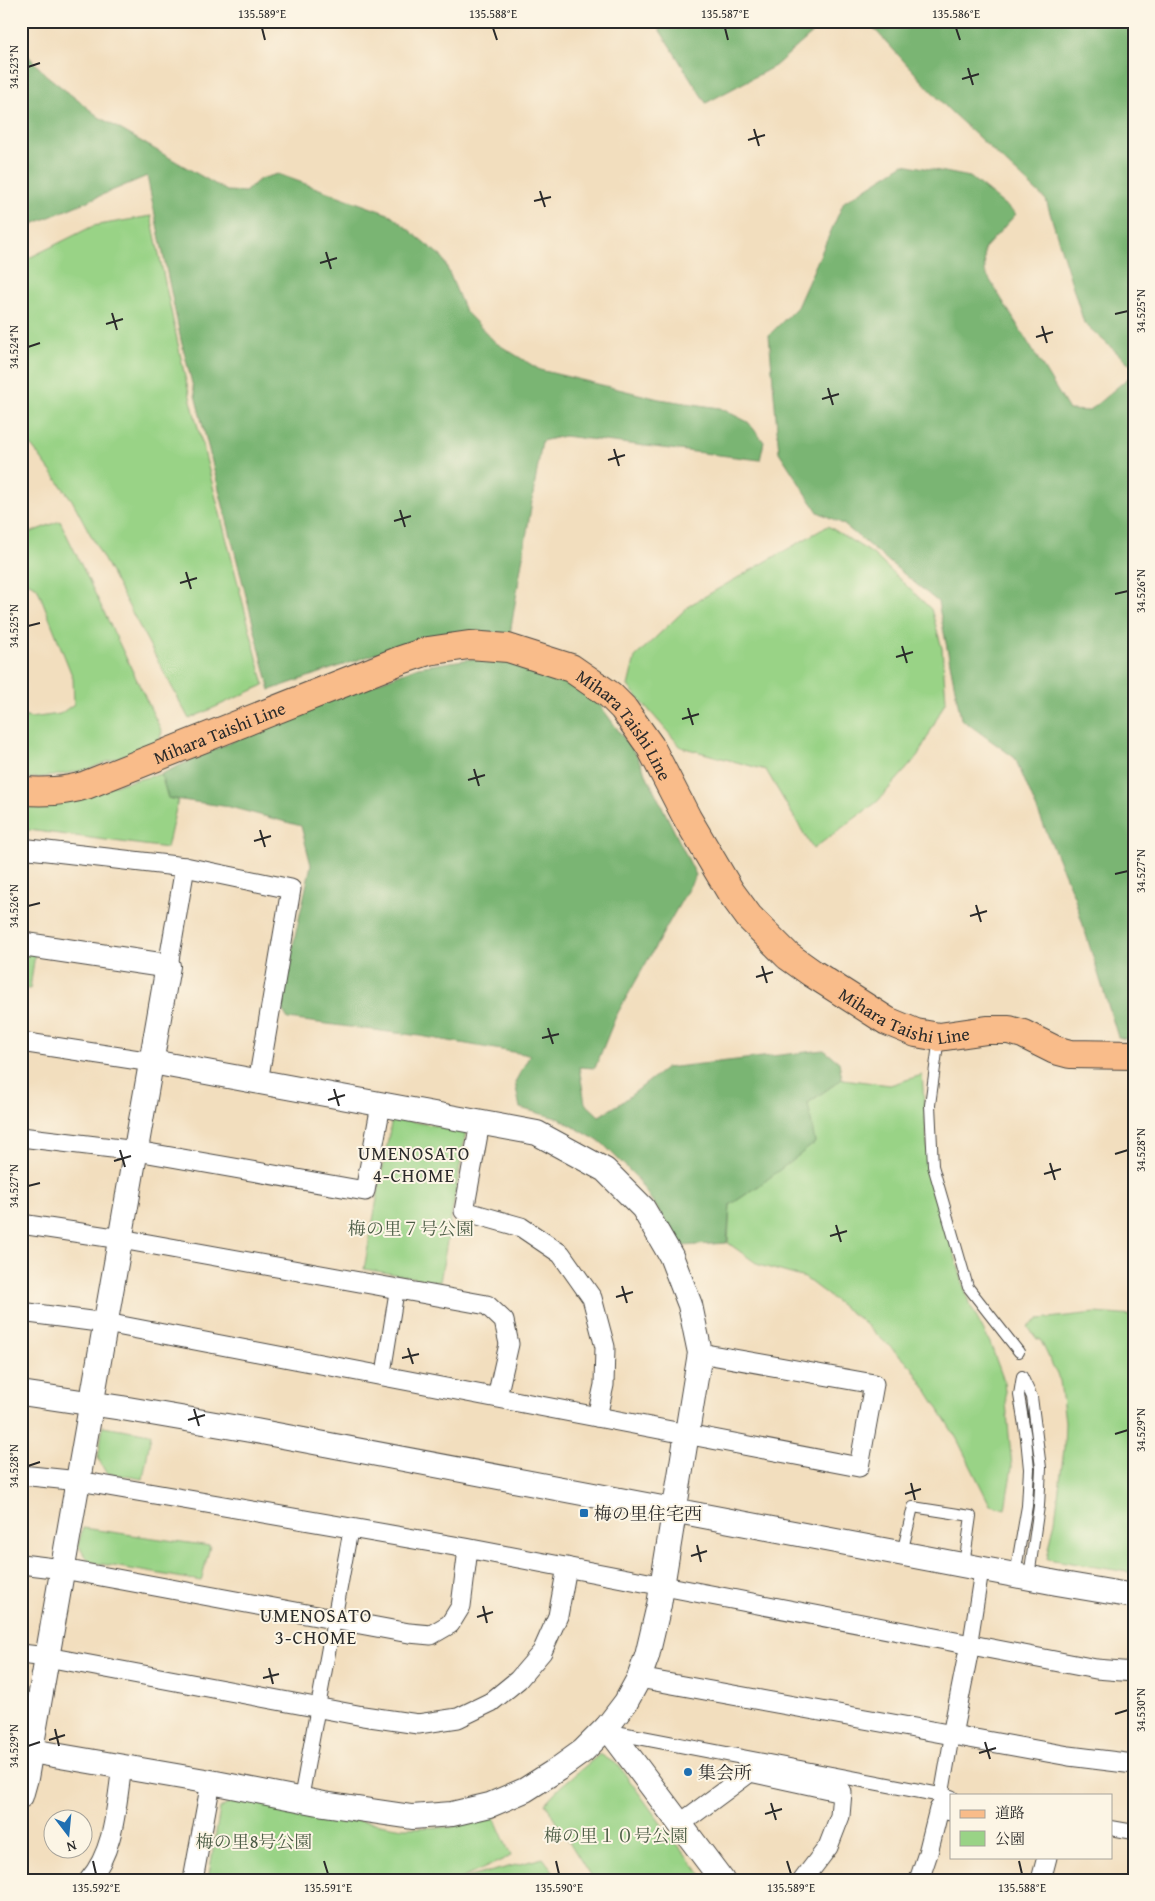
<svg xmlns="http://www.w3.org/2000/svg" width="1155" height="1901" font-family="'Gentium Book Plus','Noto Serif JP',serif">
	<rect width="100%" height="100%" fill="#fcf5e5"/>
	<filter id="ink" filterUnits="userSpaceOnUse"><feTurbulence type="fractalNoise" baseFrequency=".02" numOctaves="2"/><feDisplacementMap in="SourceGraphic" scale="10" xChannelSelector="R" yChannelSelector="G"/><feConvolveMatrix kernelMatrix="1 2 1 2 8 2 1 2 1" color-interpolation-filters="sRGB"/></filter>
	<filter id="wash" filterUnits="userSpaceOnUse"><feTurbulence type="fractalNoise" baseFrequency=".0096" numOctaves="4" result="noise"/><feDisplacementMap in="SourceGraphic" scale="20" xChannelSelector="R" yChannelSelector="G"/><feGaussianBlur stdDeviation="1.12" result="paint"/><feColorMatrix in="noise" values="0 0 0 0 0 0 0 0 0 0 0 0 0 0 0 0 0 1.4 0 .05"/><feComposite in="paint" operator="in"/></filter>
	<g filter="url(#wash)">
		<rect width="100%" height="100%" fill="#f2debe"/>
		<g fill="#99d386" stroke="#627f58">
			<path d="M151,216l34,161 79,308 -75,34 -117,-219 -51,-68v-170l72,-36z"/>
			<path d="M60,521l102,211 -3,9 -70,28 -36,7 -30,3 -2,-1v-63l9,3 30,-4 14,-10 -1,-26 -36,-91 -16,-8v-43z"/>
			<path d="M828,526l45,28 58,55 11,39 4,52 -28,56 -41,46 -64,47 -47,-79 -85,-23 -53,-61 7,-29 55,-52z"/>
			<path d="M161,774l7,24 10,2 -11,48 -146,-19v-34l85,-8z"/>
			<path d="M21,952l14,2 -5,35 -9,-1z"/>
			<path d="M922,1075l7,93 40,135 21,40 14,38 8,86 -7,42 -15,-4 -33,-66 -45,-72 -49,-45 -58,-44 -46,-13 -31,-22 2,-38 30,-20 48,-82 34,-24 48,6z"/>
			<path d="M392,1118l74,13 -26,151 -76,-13z"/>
			<path d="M1095,1313l39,3v257l-87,-14 8,-39 9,-71 1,-27 -5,-41 -20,-42h-3l-9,-12 11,-8z"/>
			<path d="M103,1426l48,8 -8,45 -37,-6 -8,-15z"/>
			<path d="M83,1528l127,18 -9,35 -111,-19 -12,-17z"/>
			<path d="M600,1754l19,12 46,63 41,51h-113l-48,-77 15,-16z"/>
			<path d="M235,1799l168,29 47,-1 44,-10 17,39 -53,24h-250l12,-71z"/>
			<path d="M543,1858l17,22h-97l7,-3z"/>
		</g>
		<g fill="#7ab573" stroke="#52704f">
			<path d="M654,21h179l-9,2 -49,43 -69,37z"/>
			<path d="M867,21h267v347l-50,-45 -38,-123 -98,-91z"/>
			<path d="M21,48l25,27 53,42 128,74 18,1 15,-13 18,-5 113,41 52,43 22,53 31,32 44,27 119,29 61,9 28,14 16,20 -4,18 -196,-24 -22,5 -32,193 -34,-3 -57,8 -149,51 -89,-350 -34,-164 -126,53z"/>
			<path d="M904,164l66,13 46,37 -32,35 1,23 84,138 20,1 45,-38v668l-16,-4 -44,-141 -59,-138 -54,-39 -23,-117 -95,-78 -25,-12 -39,-60 -10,-117 28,-28 47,-105z"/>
			<path d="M477,658l67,5 50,34 43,59 59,119 -80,141 -21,52 -16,-1 6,36 14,13 22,-13 45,-35 158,-18 15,12 3,17 -34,24 7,40 -55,42 -30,20 -3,38 -45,3 -46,-69 -34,-34 -42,-24 -40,-11 -5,-26 15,-27 -110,-19 -132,-17 -7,-11 12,-62 18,-81 -10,-39 -71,-19 -62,-9 -7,-24 112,-51 145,-56z"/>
		</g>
	</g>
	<g filter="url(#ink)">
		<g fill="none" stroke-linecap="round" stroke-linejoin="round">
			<defs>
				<g id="service">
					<path d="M939,1037l-9,68 3,61 35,121 51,65"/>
					<path d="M902,1553l11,-46 58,9 -7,49"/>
					<path d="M1015,1575l12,-69 2,-37 -3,-31 -7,-43 3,-19 10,21 9,71 -2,38 -10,71"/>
				</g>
				<g id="pedestrian">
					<path d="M383,1376l14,-87"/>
					<path d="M970,1644l12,-76"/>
					<path d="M612,1732l339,65"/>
					<path d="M301,1799l50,-271"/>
					<path d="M940,1804l12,-69"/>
					<path d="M1111,1828l23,4"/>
				</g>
				<g id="minor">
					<path d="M21,848l164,19 106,22 -33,193"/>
					<path d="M168,966l17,-99"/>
					<path d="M21,1042l131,20"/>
					<path d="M480,1123l-16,88 57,16 40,27 31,44 13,49 -1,38 -7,32"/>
					<path d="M21,1137l116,14 228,40 16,-86"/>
					<path d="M21,1224l100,15 366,66 17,16 5,23 -12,53"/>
					<path d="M21,1312l85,11 753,144 15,-83 -174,-31"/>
					<path d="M21,1475l58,6 387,67 630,121 38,3"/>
					<path d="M21,1564l42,5 346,64 22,2 19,-11 11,-18 7,-57"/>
					<path d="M21,1654l26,3 316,59 55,8 40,-6 33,-16 27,-22 24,-28 16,-36 9,-49"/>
					<path d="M639,1678l430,78 65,8"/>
					<path d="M952,1735l18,-91"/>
					<path d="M680,1824l70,-52 92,20 -2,24 -12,31 -25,33"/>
					<path d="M89,1880c26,-30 27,-75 33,-113"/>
					<path d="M193,1880l18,-98"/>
					<path d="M919,1880l9,-27 11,-44 12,2"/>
					<path d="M1041,1880l6,-23"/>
				</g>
				<g id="tertiary">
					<path d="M21,944l147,22 -142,812 -5,18"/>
					<path d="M21,1393l101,15 134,23 801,152 77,13"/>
					<path d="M607,1727l115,153"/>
					<path d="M31,1751l180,31 113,22 88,13 40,-3 38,-9 35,-15 33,-21 25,-18 24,-24 19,-25 13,-24 8,-22 12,-51 41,-252 -10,-48 -19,-49 -28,-48 -38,-38 -68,-37 -385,-71"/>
				</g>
				<g id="primary">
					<path id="s1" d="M21,791c24,1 43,1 65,-6l315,-125 27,-9 41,-6 39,3 63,20 39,27 13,13 27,38 37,72 43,73 19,26 39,39 24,17 75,48 29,12 23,4 48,-7h22l14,4 32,16 15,4 64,1"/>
				</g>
			</defs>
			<use href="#service" stroke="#494641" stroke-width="12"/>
			<use href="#pedestrian" stroke="#494641" stroke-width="16"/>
			<use href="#minor" stroke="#494641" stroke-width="21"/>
			<use href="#tertiary" stroke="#494641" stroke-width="26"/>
			<use href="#primary" stroke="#494641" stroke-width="30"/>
			<use href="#service" stroke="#fff" stroke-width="10"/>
			<use href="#pedestrian" stroke="#fff" stroke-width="14"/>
			<use href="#minor" stroke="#fff" stroke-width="19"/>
			<use href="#tertiary" stroke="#fff" stroke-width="24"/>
			<use href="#primary" stroke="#f9bc8a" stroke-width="28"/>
		</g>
	</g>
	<path fill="none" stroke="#2b2b2b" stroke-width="2" d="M262,28l3,12M493,28l4,12M725,28l3,12M956,28l4,12M28,67l12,-4M968,68l5,17M962,79l17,-5M754,129l5,17M748,140l17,-5M540,191l5,16M534,201l17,-4M326,252l5,17M320,263l17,-5M112,313l5,17M1115,314l13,-3M106,324l17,-5M1042,326l5,17M1036,337l17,-5M28,347l12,-4M828,388l5,17M822,399l17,-5M614,449l5,17M608,460l17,-5M400,510l5,17M394,521l17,-5M186,572l5,17M180,583l17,-5M1115,594l13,-3M28,626l12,-3M902,646l5,17M896,657l17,-5M688,708l5,17M682,719l17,-5M474,769l5,17M468,780l17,-5M260,830l5,17M254,841l17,-5M1115,874l13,-3M976,905l5,17M28,906l12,-3M970,916l17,-5M762,966l5,17M756,977l17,-5M548,1028l5,16M542,1038l17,-4M334,1089l5,17M328,1100l17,-5M120,1150l5,17M1115,1154l13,-4M114,1161l17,-5M1050,1163l5,17M1044,1174l17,-5M28,1186l12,-3M836,1225l5,17M830,1236l17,-5M622,1286l5,17M616,1297l17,-5M408,1348l5,16M402,1358l17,-4M194,1409l5,17M188,1420l17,-5M1115,1434l13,-4M28,1466l12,-4M911,1483l4,17M905,1494l16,-5M697,1545l4,17M691,1556l16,-5M483,1606l4,17M477,1617l16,-5M269,1668l4,16M263,1678l16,-4M1115,1714l13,-4M55,1729l4,17M49,1740l16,-5M985,1742l5,17M28,1746l12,-4M979,1753l17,-5M771,1803l5,17M765,1814l17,-5M93,1861l3,13M324,1861l4,13M556,1861l3,13M787,1861l4,13M1019,1861l3,13"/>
	<g fill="#1f6fb2" stroke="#fcf5e5" stroke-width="2">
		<rect x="579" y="1508" width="10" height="10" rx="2.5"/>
		<circle cx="688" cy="1772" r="5"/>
	</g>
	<g text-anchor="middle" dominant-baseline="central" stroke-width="4" stroke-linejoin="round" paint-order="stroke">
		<g font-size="18" fill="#2b2b2b" stroke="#fcf5e5">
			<text stroke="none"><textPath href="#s1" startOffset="659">Mihara Taishi Line</textPath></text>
			<text stroke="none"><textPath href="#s1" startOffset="209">Mihara Taishi Line</textPath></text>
			<text stroke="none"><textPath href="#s1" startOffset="1079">Mihara Taishi Line</textPath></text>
		</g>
		<g font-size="18" fill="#4c5d46" stroke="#fcf5e5">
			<text x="411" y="1228">梅の里７号公園</text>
			<text x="616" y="1835">梅の里１０号公園</text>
			<text x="254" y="1841">梅の里8号公園</text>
		</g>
		<g font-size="18" fill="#2b2b2b" stroke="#fcf5e5" text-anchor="start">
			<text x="594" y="1513">梅の里住宅西</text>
			<text x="698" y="1772">集会所</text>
		</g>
		<g font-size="19" letter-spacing="1" fill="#2b2b2b" stroke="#fcf5e5">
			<text x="414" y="1153">UMENOSATO<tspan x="414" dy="22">4-CHOME</tspan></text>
			<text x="316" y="1615">UMENOSATO<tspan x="316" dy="22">3-CHOME</tspan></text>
		</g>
	</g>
	<rect width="1155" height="1901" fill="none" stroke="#fcf5e5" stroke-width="55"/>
	<rect x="950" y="1794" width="162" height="65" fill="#fcf5e5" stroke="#a8a49b"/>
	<rect x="960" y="1810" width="25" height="8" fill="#f9bc8a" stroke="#a8a49b"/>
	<text x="995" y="1818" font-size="15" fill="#2b2b2b">道路</text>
	<rect x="960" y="1831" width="25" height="15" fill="#99d386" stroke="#a8a49b"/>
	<text x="995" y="1844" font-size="15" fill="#2b2b2b">公園</text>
	<g transform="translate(68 1834) rotate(164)"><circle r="24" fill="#fcf5e5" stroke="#a8a49b"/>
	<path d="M0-4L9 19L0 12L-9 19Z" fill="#1f6fb2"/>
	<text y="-8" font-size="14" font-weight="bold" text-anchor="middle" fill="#2b2b2b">N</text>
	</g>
	<rect x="28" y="28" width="1100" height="1846" fill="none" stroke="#2b2b2b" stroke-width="2"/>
	<g font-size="12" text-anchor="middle" fill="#2b2b2b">
		<text x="262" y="18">135.589°E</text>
		<text x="493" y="18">135.588°E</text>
		<text x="725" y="18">135.587°E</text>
		<text x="956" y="18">135.586°E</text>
		<text transform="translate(14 67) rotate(-90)" y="4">34.523°N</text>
		<text transform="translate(1141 311) rotate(-90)" y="4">34.525°N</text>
		<text transform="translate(14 347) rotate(-90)" y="4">34.524°N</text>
		<text transform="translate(1141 591) rotate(-90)" y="4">34.526°N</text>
		<text transform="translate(14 626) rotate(-90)" y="4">34.525°N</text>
		<text transform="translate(1141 871) rotate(-90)" y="4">34.527°N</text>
		<text transform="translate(14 906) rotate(-90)" y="4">34.526°N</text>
		<text transform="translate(1141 1150) rotate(-90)" y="4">34.528°N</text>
		<text transform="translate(14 1186) rotate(-90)" y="4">34.527°N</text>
		<text transform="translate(1141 1430) rotate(-90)" y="4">34.529°N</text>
		<text transform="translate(14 1466) rotate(-90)" y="4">34.528°N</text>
		<text transform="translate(1141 1710) rotate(-90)" y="4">34.530°N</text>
		<text transform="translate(14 1746) rotate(-90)" y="4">34.529°N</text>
		<text x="96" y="1892">135.592°E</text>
		<text x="328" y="1892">135.591°E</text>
		<text x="559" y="1892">135.590°E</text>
		<text x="791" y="1892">135.589°E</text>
		<text x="1022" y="1892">135.588°E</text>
	</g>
</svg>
